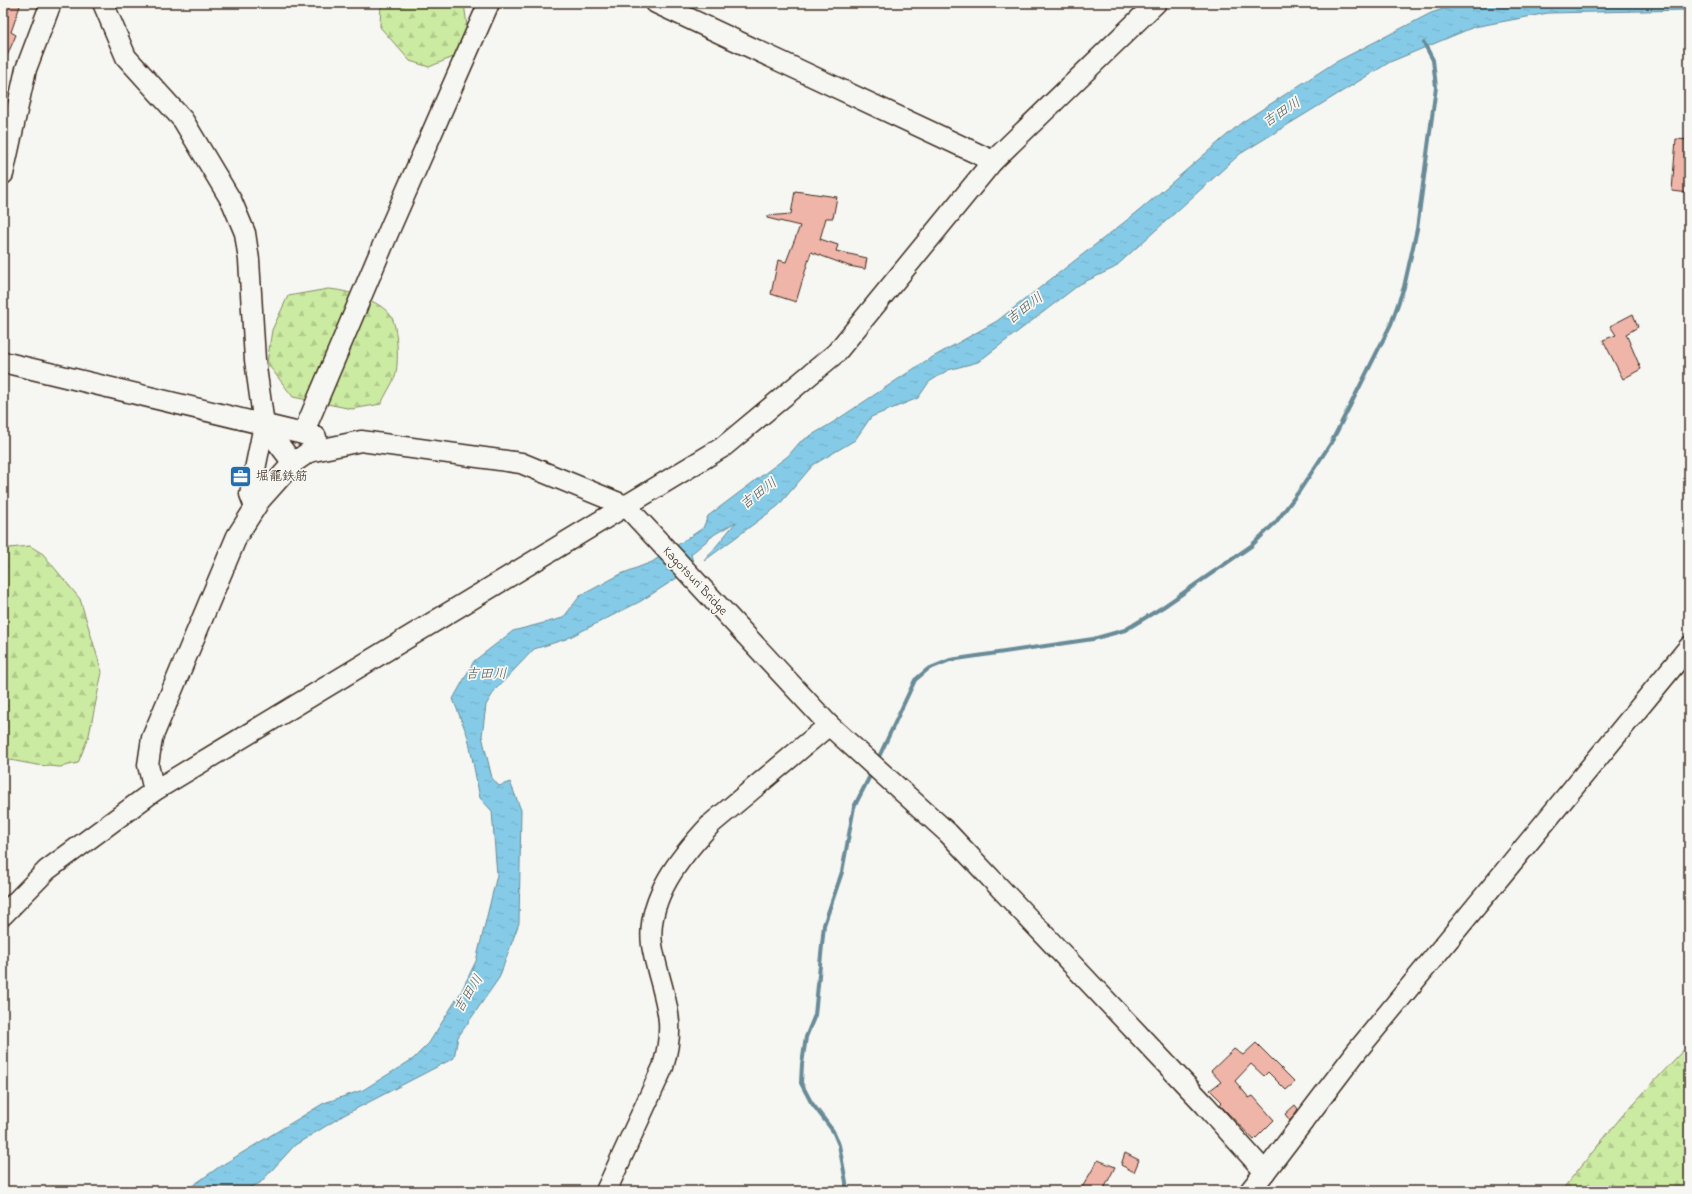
<svg xmlns="http://www.w3.org/2000/svg" width="1692" height="1194" font-family="'Indie Flower','Klee One',sans-serif">
	<defs>
		<pattern id="forest-firs" width="22" height="20" patternUnits="userSpaceOnUse"><rect width="22" height="20" fill="#cceba2"/><path d="M5 1l3.5 6h-7zM16 11l3.5 6h-7z" fill="#b0ca8b"/></pattern>
		<pattern id="water-ripples" width="26" height="14" patternUnits="userSpaceOnUse"><rect width="26" height="14" fill="#85cbe7"/><path d="M2 4q2-2 4 0t4 0M15 11q2-2 4 0t4 0" fill="none" stroke="#74aec6"/></pattern>
	</defs>
	<rect width="100%" height="100%" fill="#f6f6f2"/>
	<filter id="ink" filterUnits="userSpaceOnUse"><feTurbulence type="fractalNoise" baseFrequency=".025" numOctaves="2"/><feDisplacementMap in="SourceGraphic" scale="8" xChannelSelector="R" yChannelSelector="G"/><feConvolveMatrix kernelMatrix="1 2 1 2 8 2 1 2 1" color-interpolation-filters="sRGB"/></filter>
	<g filter="url(#ink)">
		<g fill="url(#forest-firs)" stroke="#848a60">
			<path d="M381,3h83l3,23 -9,29 -29,12 -19,-6 -30,-34z"/>
			<path d="M328,289c18,1 52,11 63,27 7,11 8,49 4,61 -4,9 -10,18 -14,27l-29,5 -59,-12 -26,-34 5,-33 16,-34z"/>
			<path d="M30,546l13,8 37,45 22,73 -13,63 -11,28 -18,4 -23,-2 -27,-5 -7,-5v-202l6,-5z"/>
			<path d="M1689,1044v147h-128l61,-75z"/>
		</g>
		<path fill="url(#water-ripples)" stroke="#678b97" d="M1461,3h228v7l-141,3 -74,14 -84,35 -150,92 -126,114 -34,16 -102,78 -30,8 -19,12 -11,16 -47,19 -16,23 -42,25 -35,41 -74,55 32,-39 -21,12 -24,20 3,13 -53,34 -75,38 -32,10 -39,41 -9,15 -4,31 10,42 7,8 11,-4 11,28 -2,113 -20,55 -41,59 -4,21 -110,57 -49,30 -35,38 -17,8h-58l34,-24 105,-64 39,-13 50,-31 16,-16 32,-51 15,-31 21,-86 -5,-64 -12,-13 -12,-61 -15,-38 21,-38 39,-30 50,-13 17,-22 41,-22 31,-12 51,-34 5,-12 80,-60 12,-14 32,-19 92,-61 73,-41 143,-111 101,-87 93,-60 97,-50z"/>
		<g fill="none" stroke-linecap="round" stroke-linejoin="round">
			<g stroke="#678b97" stroke-width="4">
				<path d="M877,761l38,-81 13,-11 22,-9 143,-21 32,-9 38,-23 88,-61 25,-24 24,-32 31,-47 29,-57 31,-62 13,-37 13,-58 19,-142 -3,-27 -9,-17"/>
				<path d="M846,1191v-9l-7,-37 -6,-14 -22,-29 -10,-19 1,-19 4,-27 9,-22 9,-90 18,-53 12,-65 18,-35"/>
			</g>
		</g>
		<g fill="#efb5a9" stroke="#3b2a1e">
			<path d="M3,3h18l-10,29 5,3 -13,30z"/>
			<path d="M1676,139l13,1v53l-17,-2z"/>
			<path d="M795,191l42,6 -4,21h-7l-6,21 18,6 -2,6 31,7 -2,11 -16,-3 -38,-14 -15,50 -25,-8 7,-34 8,2 14,-36 -33,-8v-2l24,-2z"/>
			<path d="M1633,314l5,13 -12,7 15,35 -18,10 -20,-39 13,-5 -6,-9z"/>
			<path d="M1256,1043l39,39 -9,8 -18,-18 -4,4 -13,-12 -16,17 14,17 4,-2 21,24 -20,20 -34,-35 2,-3 -12,-12 11,-8 -10,-11 23,-22 9,6z"/>
			<path d="M1295,1105l3,4 -8,12 -5,-7z"/>
			<path d="M1125,1153l14,7 -5,12 -13,-7z"/>
			<path d="M1098,1160l17,7 -12,24h-23z"/>
		</g>
		<g fill="none" stroke-linecap="round" stroke-linejoin="round">
			<defs>
				<g id="minor">
					<path d="M103,3l23,54 57,63 49,82 13,31 4,27 6,100 9,65 29,38"/>
					<path d="M656,3l337,158"/>
					<path d="M3,174l23,-105 25,-66"/>
					<path d="M3,362l313,75"/>
					<path d="M303,434l88,-208 98,-223"/>
					<path d="M255,507l-5,-13 14,-69"/>
					<path d="M154,791l-6,-26 4,-27 85,-202 23,-36 33,-37 16,-11 52,-11 160,22 105,43 203,219 119,108 257,272 60,67 -15,19"/>
					<path d="M3,915l44,-45 107,-79 569,-344 113,-94 157,-192 163,-158"/>
					<path d="M1265,1172l92,-121 332,-404"/>
					<path d="M606,1191l57,-124c4,-14 7,-30 6,-45 -2,-26 -13,-51 -17,-77 -6,-47 29,-89 59,-121l118,-99"/>
				</g>
			</defs>
			<use href="#minor" stroke="#3b2a1e" stroke-width="23"/>
			<use href="#minor" stroke="#f6f6f2" stroke-width="20"/>
		</g>
	</g>
	<defs>
		<symbol id="office-square" viewBox="-11 -11 22 22"><rect x="-9" y="-9" width="18" height="18" rx="4" fill="#1f6fb2" stroke="#f6f6f2"/><path d="M-6-3h4V-5.5h4V-3h4V5H-6ZM-1-4.5V-3h2v-1.5ZM-6 0V1H6V0Z" fill="#fff"/></symbol>
	</defs>
	<g fill-rule="evenodd">
		<use href="#office-square" x="228" y="464" width="25" height="25"/>
	</g>
	<g text-anchor="middle" dominant-baseline="central" stroke-width="3.5" stroke-linejoin="round" paint-order="stroke">
		<g font-size="13" fill="#3b2a1e" stroke="#f6f6f2" text-anchor="start">
			<text x="256" y="476">堀籠鉄筋</text>
		</g>
		<g font-size="13" fill="#3b2a1e" stroke="#f6f6f2">
			<text transform="translate(695 581) rotate(47)">Kagotsuri Bridge</text>
		</g>
		<g font-size="14" font-style="italic" fill="#515a5a" stroke="#f6f6f2">
			<text transform="translate(1282 113) rotate(-33)">吉田川</text>
			<text transform="translate(1025 309) rotate(-37)">吉田川</text>
			<text transform="translate(759 494) rotate(-38)">吉田川</text>
			<text x="486" y="674">吉田川</text>
			<text transform="translate(469 994) rotate(-58)">吉田川</text>
		</g>
	</g>
	<rect width="1692" height="1194" fill="none" stroke="#f6f6f2" stroke-width="16"/>
	<rect x="8" y="8" width="1676" height="1178" fill="none" stroke="#3b2a1e" stroke-width="1.5" filter="url(#ink)"/>
</svg>
